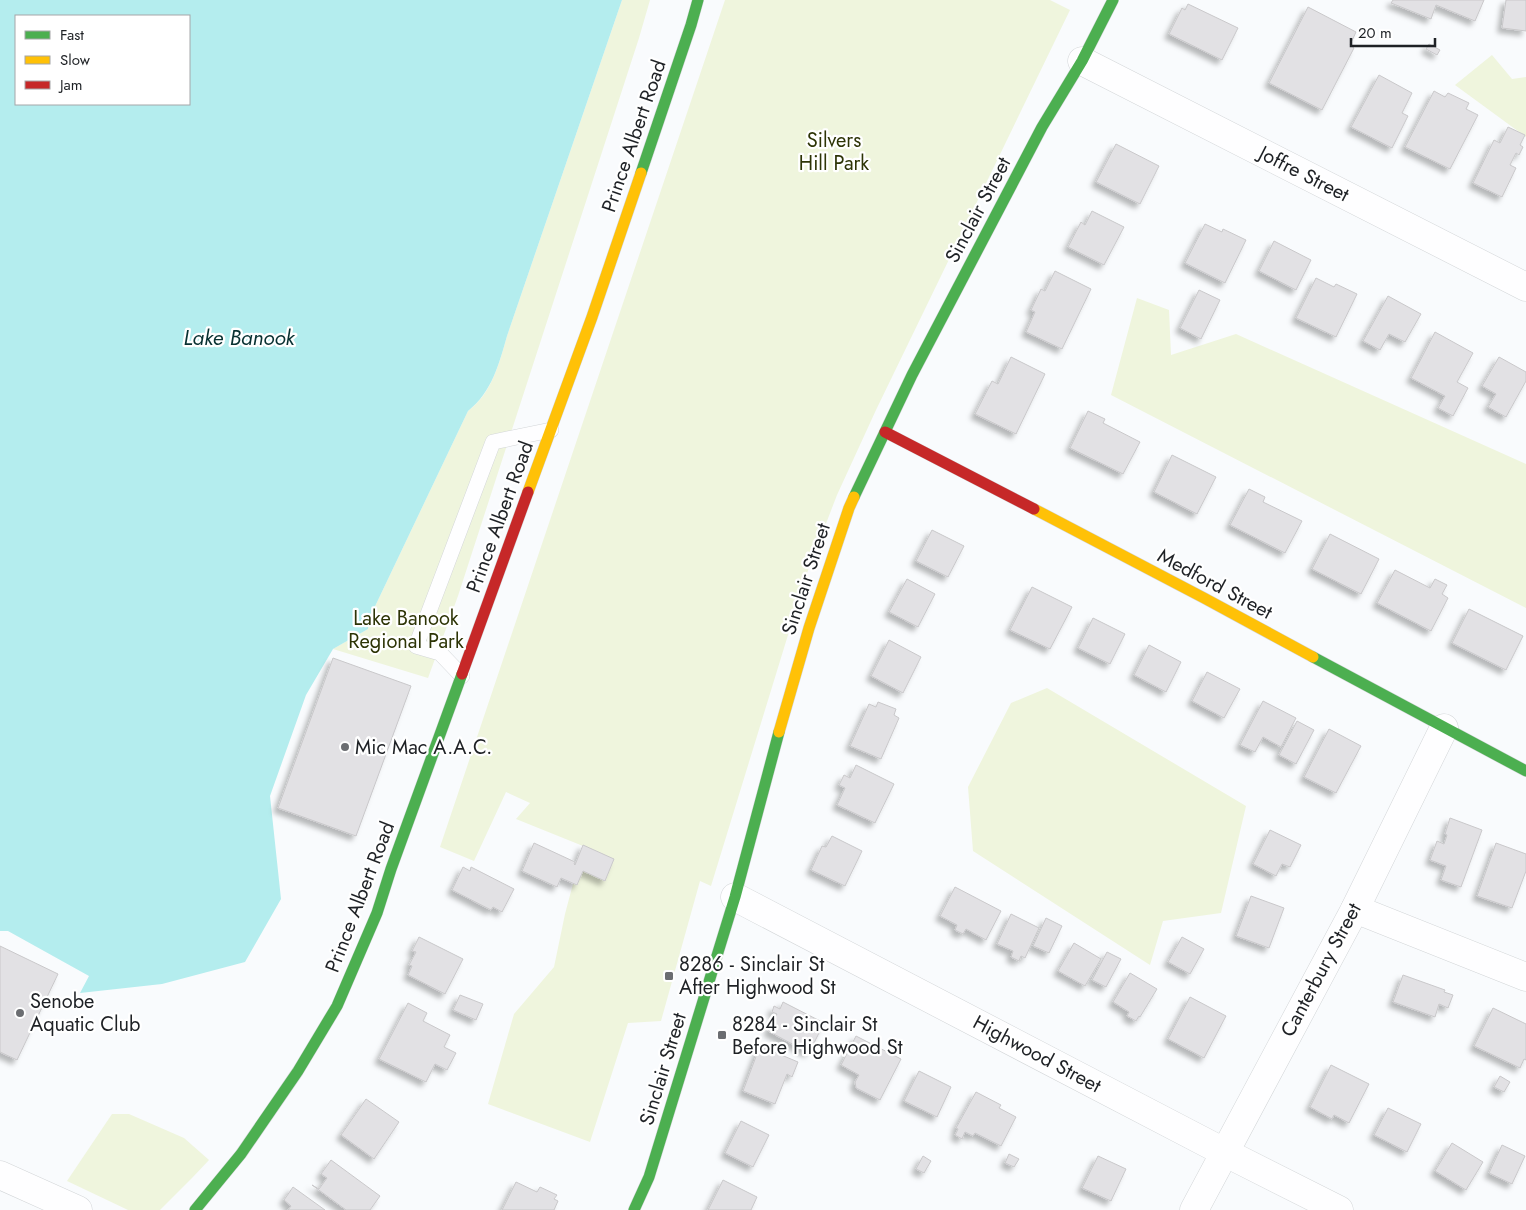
<svg xmlns="http://www.w3.org/2000/svg" width="1526" height="1210" font-family="Jost,sans-serif">
	<defs>
		<filter id="shadow"><feDropShadow dx="-4.5" dy="4.5" stdDeviation="2.5" flood-color="#0004"/></filter>
	</defs>
	<rect width="100%" height="100%" fill="#f9fbfd"/>
	<g fill="#eff5dd">
		<path d="M622,0h28l-11,38 -181,558 -30,82 -95,-29 35,-20 1,-10 99,-208c24,-18 31,-47 39,-75z"/>
		<path d="M725,0h325l20,10 -194,400 -39,85 -30,78 -96,313 -11,-5 -39,140 -33,2 -38,119 -102,-38 26,-90 40,-47 11,-53 18,-68 -67,-27 14,-16 -24,-11 -32,69 -34,-14z"/>
		<path d="M1492,55l20,24 14,-2v60l-71,-52z"/>
		<path d="M1137,298l32,12 2,45 65,-21 290,130v144l-415,-213z"/>
		<path d="M1047,688l199,118 -25,107 -58,8 -13,44 -177,-114 -5,-64 43,-84z"/>
		<path d="M112,1114h17l55,24 25,22 -17,18 -32,32h-32l-61,-29z"/>
	</g>
	<path fill="#b4edee" fill-rule="evenodd" d="M0,0h622l-115,336c-8,28 -15,56 -39,75l-99,208 -1,10 -35,20 -27,46 -36,101 11,103 -36,63 -83,22 -82,9 9,-17 -81,-45h-8zM16,16h173v88h-173z"/>
	<g fill="#e2e1e4" stroke="#c9c8ca" filter="url(#shadow)">
		<path d="M1393,0h91l-9,21 -39,-16 -5,14 -40,-16z"/>
		<path d="M1506,0h20v31l-24,-3z"/>
		<path d="M1188,4l50,24 -16,32 -53,-26 13,-26 3,2z"/>
		<path d="M1308,7l48,25 -6,13 4,3 -32,62 -53,-27z"/>
		<path d="M1429,44l11,6 -3,5 -11,-6z"/>
		<path d="M1379,75l33,18 -10,20 6,3 -16,32 -41,-21z"/>
		<path d="M1434,91l11,6 3,-4 21,10 -3,6 12,6 -28,54 -45,-22z"/>
		<path d="M1508,127l17,8 -5,10 3,2 -4,8 -3,-2 -6,12 6,3 -14,29 -29,-14 21,-43 6,3z"/>
		<path d="M1116,144l43,22 -19,38 -44,-22z"/>
		<path d="M1092,211l32,16 -20,38 -36,-18 13,-25 4,3z"/>
		<path d="M1205,224l17,8 1,-3 23,11 -21,43 -40,-20z"/>
		<path d="M1274,241l37,19 -15,30 -37,-19z"/>
		<path d="M1055,271l36,18 -29,60 -36,-17 9,-20 -4,-2 10,-21 4,2z"/>
		<path d="M1316,278l18,9 2,-3 21,10 -21,43 -40,-19z"/>
		<path d="M1199,290l21,10 -19,39 -21,-11z"/>
		<path d="M1388,296l33,18 -16,28 -16,-8 -9,16 -17,-9z"/>
		<path d="M1435,332l38,21 -16,29 11,6 -15,28 -15,-8 7,-12 -34,-18z"/>
		<path d="M1011,357l34,17 -29,60 -41,-20 17,-33 6,3z"/>
		<path d="M1499,357l27,15v9l-20,36 -18,-10 8,-13 -14,-8z"/>
		<path d="M1088,411l17,8 -2,4 37,19 -17,32 -53,-26z"/>
		<path d="M1172,455l44,22 -19,37 -43,-22z"/>
		<path d="M1249,489l16,8 -2,5 39,19 -17,32 -55,-28z"/>
		<path d="M932,530l32,16 -16,31 -32,-16z"/>
		<path d="M1330,534l49,25 -18,35 -49,-25z"/>
		<path d="M1395,570l35,18 5,-9 12,6 -5,9 6,4 -17,33 -54,-28z"/>
		<path d="M907,579l28,15 -17,33 -29,-15z"/>
		<path d="M1032,587l40,20 -22,42 -40,-19z"/>
		<path d="M1469,609l54,27 -17,34 -54,-27z"/>
		<path d="M1093,618l32,16 -15,30 -32,-16z"/>
		<path d="M889,640l32,17 -18,36 -32,-17z"/>
		<path d="M1149,645l32,17 -15,30 -32,-17z"/>
		<path d="M333,658l78,28 -55,150 -78,-28z"/>
		<path d="M1207,672l33,17 -16,29 -32,-17z"/>
		<path d="M1263,701l33,17 -15,29 -18,-10 -8,15 -15,-7z"/>
		<path d="M878,702l18,7 -2,6 5,3 -18,41 -31,-13 19,-42 7,3z"/>
		<path d="M1297,721l17,9 -18,34 -17,-9z"/>
		<path d="M1329,729l32,17 -25,47 -32,-16z"/>
		<path d="M856,765l38,19 -19,39 -38,-18 8,-17 -6,-3 5,-10 6,3z"/>
		<path d="M1450,818l32,12 -21,57 -20,-7 5,-14 -16,-6 7,-19 7,3 3,-9 -2,-1z"/>
		<path d="M1270,830l31,15 -11,22 -8,-3 -6,12 -23,-12z"/>
		<path d="M832,836l30,15 -17,35 -34,-16 11,-24 4,1z"/>
		<path d="M534,843l41,19 -1,2 1,1 8,-20 31,14 -9,22 -22,-10 -6,14 -16,-7 -4,9 -35,-16z"/>
		<path d="M1496,843l30,11v17l-14,37 -35,-12z"/>
		<path d="M463,867l7,4 1,-4 43,22 -12,23 -9,-5 -2,3 -39,-20z"/>
		<path d="M955,887l46,24 -15,29 -20,-11 -3,5 -8,-4 2,-5 -17,-9z"/>
		<path d="M1251,896l33,12 -15,40 -33,-12z"/>
		<path d="M1011,914l28,14 -14,30 -4,-2 -2,5 -8,-4 2,-6 -16,-7z"/>
		<path d="M1046,918l16,8 -13,27 -16,-7z"/>
		<path d="M419,937l44,22 -18,35 -37,-19 4,-9 -3,-1 7,-13 -4,-1z"/>
		<path d="M1182,937l22,12 -14,25 -22,-12z"/>
		<path d="M1074,943l27,16 -16,27 -27,-15z"/>
		<path d="M0,946l58,28 -41,86 -17,-8z"/>
		<path d="M1107,952l14,7 -15,28 -14,-7z"/>
		<path d="M1130,973l27,16 -17,28 -1,-1 -3,5 -9,-5 2,-4 -16,-10z"/>
		<path d="M1403,975l42,15 -1,2 9,3 -5,13 -9,-4 -4,13 -42,-15z"/>
		<path d="M460,995l23,9 -7,16 -23,-10z"/>
		<path d="M1190,997l36,19 -22,42 -36,-19z"/>
		<path d="M783,1002l41,21 -15,30 -41,-22 9,-17 -5,-2 2,-6 6,3z"/>
		<path d="M408,1003l19,10 -4,8 27,14 -6,12 12,6 -9,17 -12,-6 -9,18 -47,-23z"/>
		<path d="M1493,1008l33,16v36l-2,-1 -4,9 -46,-22z"/>
		<path d="M856,1036l45,23 -21,41 -24,-12 -1,-6 4,-7 -18,-10z"/>
		<path d="M760,1046l38,16 -6,15 -5,-3 -12,30 -32,-13z"/>
		<path d="M1331,1065l38,19 -20,39 -15,-8 -2,4 -22,-12z"/>
		<path d="M919,1071l32,16 -14,30 -33,-16z"/>
		<path d="M1500,1076l10,6 -6,10 -10,-5z"/>
		<path d="M976,1092l25,13 -2,3 17,9 -15,29 -26,-13 -2,3 -8,-4 -3,7 -7,-4 3,-6 -2,-1z"/>
		<path d="M366,1099l33,23 -25,37 -33,-24z"/>
		<path d="M1388,1108l33,16 -14,28 -33,-17z"/>
		<path d="M741,1121l28,14 -16,32 -28,-14z"/>
		<path d="M1452,1143l31,19 -17,28 -31,-19z"/>
		<path d="M1502,1145l23,11 -13,28 -23,-11z"/>
		<path d="M1009,1154l10,5 -5,8 -9,-4z"/>
		<path d="M923,1156l8,5 -7,12 -8,-4z"/>
		<path d="M1098,1156l28,13 -15,32 -29,-13z"/>
		<path d="M331,1160l49,36 -10,14h-24l-34,-25 7,4 8,-11 -6,-4z"/>
		<path d="M723,1180l34,17 -6,13h-43z"/>
		<path d="M516,1182l21,10 3,-5 17,8 -3,4 4,2 -4,9h-52z"/>
		<path d="M293,1187l32,23h-37l3,-4 -7,-6z"/>
	</g>
	<g fill="none" stroke-linecap="round" stroke-linejoin="round">
		<defs>
			<path id="lane" d="M462,676l-22,-23 -24,-7 77,-204 58,-12"/>
			<g id="street">
				<path d="M1082,61l444,226"/>
				<path d="M735,897l489,255 115,58"/>
				<path d="M1355,909l171,68"/>
				<path d="M0,1175l78,35"/>
				<path d="M1194,1210l161,-301 89,-181"/>
			</g>
			<g id="fast">
				<path d="M641,173l50,-148 7,-25"/>
				<path d="M854,497l58,-122 130,-248 40,-66 31,-61"/>
				<path d="M1313,657l213,114"/>
				<path d="M195,1210l46,-56 57,-83 39,-65 40,-93 14,-44 71,-195"/>
				<path d="M634,1210l15,-33 86,-280 44,-165"/>
			</g>
			<g id="slow">
				<path d="M528,492l64,-175 49,-144"/>
				<path d="M1034,509l170,89 109,59"/>
				<path d="M779,732l30,-104 40,-120 5,-11"/>
			</g>
			<g id="jam">
				<path d="M885,432l149,77"/>
				<path d="M462,674l66,-182"/>
			</g>
		</defs>
		<use href="#lane" stroke="#d3d6d8" stroke-width="16"/>
		<use href="#street" stroke="#d3d6d8" stroke-width="29"/>
		<use href="#fast" stroke="#d3d6d8" stroke-width="12"/>
		<use href="#slow" stroke="#d3d6d8" stroke-width="12"/>
		<use href="#jam" stroke="#d3d6d8" stroke-width="12"/>
		<use href="#lane" stroke="#fefeff" stroke-width="15"/>
		<use href="#street" stroke="#fefeff" stroke-width="28"/>
		<use href="#fast" stroke="#4caf50" stroke-width="11"/>
		<use href="#slow" stroke="#ffc107" stroke-width="11"/>
		<use href="#jam" stroke="#c62828" stroke-width="11"/>
	</g>
	<g fill="#6b6d71" stroke="#fff" stroke-width="2">
		<circle cx="345" cy="747" r="5"/>
		<rect x="664" y="971" width="10" height="10" rx="2.5"/>
		<circle cx="20" cy="1013" r="5"/>
		<rect x="717" y="1030" width="10" height="10" rx="2.5"/>
	</g>
	<g text-anchor="middle" dominant-baseline="central" stroke-width="4.5" stroke-linejoin="round" paint-order="stroke">
		<g font-size="20" fill="#1e2125" stroke="#fff">
			<text transform="translate(634 136) rotate(-71)">Prince Albert Road</text>
			<text transform="translate(1304 174) rotate(27)">Joffre Street</text>
			<text transform="translate(978 210) rotate(-62)">Sinclair Street</text>
			<text transform="translate(500 517) rotate(-70)">Prince Albert Road</text>
			<text transform="translate(806 579) rotate(-72)">Sinclair Street</text>
			<text transform="translate(1215 584) rotate(28)">Medford Street</text>
			<text transform="translate(360 897) rotate(-69)">Prince Albert Road</text>
			<text transform="translate(1321 970) rotate(-62)">Canterbury Street</text>
			<text transform="translate(1037 1054) rotate(28)">Highwood Street</text>
			<text transform="translate(663 1069) rotate(-73)">Sinclair Street</text>
		</g>
		<g font-size="20" fill="#2d3406" stroke="#fff">
			<text x="834" y="140">Silvers<tspan x="834" dy="23">Hill Park</tspan></text>
			<text x="406" y="618">Lake Banook<tspan x="406" dy="23">Regional Park</tspan></text>
		</g>
		<g font-size="20" fill="#1e2125" stroke="#fff" text-anchor="start">
			<text x="355" y="747">Mic Mac A.A.C.</text>
			<text x="679" y="964">8286 - Sinclair St<tspan x="679" dy="23">After Highwood St</tspan></text>
			<text x="30" y="1001">Senobe<tspan x="30" dy="23">Aquatic Club</tspan></text>
			<text x="732" y="1024">8284 - Sinclair St<tspan x="732" dy="23">Before Highwood St</tspan></text>
		</g>
		<g font-size="21" font-style="italic" fill="#083132" stroke="#fff">
			<text x="239" y="338">Lake Banook</text>
		</g>
	</g>
	<rect x="15" y="15" width="175" height="90" fill="#ffffff" stroke="#a5a6a8"/>
	<rect x="25" y="31" width="25" height="8" fill="#4caf50" stroke="#a5a6a8"/>
	<text x="60" y="40" font-size="15" fill="#1e2125">Fast</text>
	<rect x="25" y="56" width="25" height="8" fill="#ffc107" stroke="#a5a6a8"/>
	<text x="60" y="65" font-size="15" fill="#1e2125">Slow</text>
	<rect x="25" y="81" width="25" height="8" fill="#c62828" stroke="#a5a6a8"/>
	<text x="60" y="90" font-size="15" fill="#1e2125">Jam</text>
	<path d="M1351 38v8h84v-8" fill="none" stroke="#1e2125" stroke-width="2.5"/>
	<text x="1358" y="38" font-size="15" fill="#1e2125" stroke="#ffffff" stroke-width="4" paint-order="stroke">20 m</text>
</svg>
